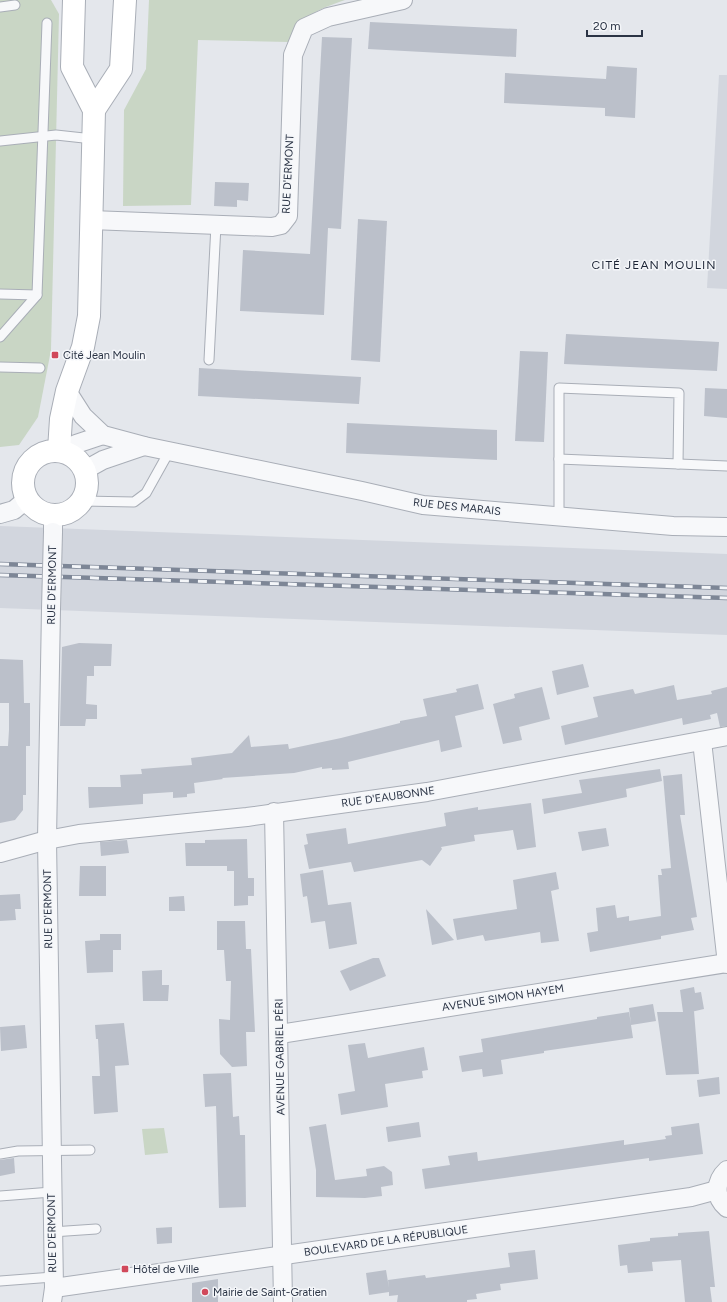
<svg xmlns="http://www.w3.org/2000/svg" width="727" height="1302" font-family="Figtree,sans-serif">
	<rect width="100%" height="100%" fill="#e4e7ec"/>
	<g fill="#d2d6de">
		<path d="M719,75h8v214l-20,-1z"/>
		<path d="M0,526l727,28v81l-727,-27z"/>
	</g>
	<g fill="#c9d6c5">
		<path d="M0,0h51l8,14 -8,336 -13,67 -19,28 -19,2z"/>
		<path d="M149,0h196c-28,10 -41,14 -56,42l-91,-2 -7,165 -68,1 1,-96 22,-41z"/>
		<path d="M164,1128l4,25 -23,2 -3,-26z"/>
	</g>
	<g fill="#bbc0ca">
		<path d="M370,22l147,7 -1,28 -148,-8z"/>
		<path d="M322,37l30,1 -11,191 -13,-1 -4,87 -84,-4 3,-61 67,4z"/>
		<path d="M607,66l30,2 -2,50 -30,-2v-8l-101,-5 1,-30 101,6z"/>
		<path d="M215,182l34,1 -1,18 -11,-1v7l-23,-1z"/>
		<path d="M358,219l29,2 -7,141 -29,-2z"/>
		<path d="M566,334l153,8 -2,29 -153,-7z"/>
		<path d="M520,351l28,1 -4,90 -29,-1z"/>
		<path d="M199,368l162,9 -2,27 -161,-8z"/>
		<path d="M705,388l22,1v29l-23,-2z"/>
		<path d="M347,423l150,7v30l-151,-7z"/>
		<path d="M79,643l33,1 -1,22h-17v10h-7l-1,28 11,1v14h-11l-1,7h-25l2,-79z"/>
		<path d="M0,659l23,1 1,43h6v43h-4v49h-3v15l-8,10 -15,3v-77h8l1,-16v-27h-9z"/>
		<path d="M583,664l6,23 -32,8 -5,-24z"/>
		<path d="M478,684l6,25 -29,7 7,31 -21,5 -2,-12 -91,22 1,7 -17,1v-2l-10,1v-2l-28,6 -72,5 1,1 -29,4 1,10 -8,1v3l-14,1v-6l-30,2v10l-54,4 -1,-21h33l-1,-12 22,-1 -1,-5 51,-4 -1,-7 41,-5 17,-18 2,12 37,-3 1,5 52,-11 59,-15v-2l27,-5 -4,-17 34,-7 -1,-3z"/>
		<path d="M674,685l3,15 35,-6 -1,-3 16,-4v39l-7,1 -3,-14 -7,2 1,4 -28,6 -1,-7 -117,27 -4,-19 37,-9 -5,-20 40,-8 2,5z"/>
		<path d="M542,687l8,32 -31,8 3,13 -19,4 -10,-40 22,-6 -1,-4z"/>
		<path d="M660,769l2,12 -36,8 1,8 -83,17 -2,-15 40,-6 -3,-13z"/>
		<path d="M682,774l3,41h-5l17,102 -6,1 3,12 -33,6v3l-71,13 -3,-19 11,-2 -2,-23 19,-3 2,13 12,-2v5l32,-5 -3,-41h4l-1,-6 10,-1 -8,-92z"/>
		<path d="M531,803l5,44 -19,3 -4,-20 -39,5 1,6 -34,6 1,2 -12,17 -8,-6 -68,12 -3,-10 -42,7 -5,-24 4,-1 -2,-10 40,-6 2,16 98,-18 -2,-13 34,-6v3z"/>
		<path d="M606,828l3,18 -27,5 -4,-19z"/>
		<path d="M247,839l1,39h6v18h-6v9l-14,1v-35h-7v-5h-41l-1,-23h20v-3z"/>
		<path d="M127,840l2,13 -28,3 -1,-14z"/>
		<path d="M80,866h26v30h-27z"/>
		<path d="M323,870l5,35 23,-3 6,42 -28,5 -4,-28 -14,2 -4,-27 -4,1 -3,-23z"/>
		<path d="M556,872l3,17 -8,2 8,50 -18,2 -1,-11 -55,9 -2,-6 -26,5 -4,-21 64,-10 -4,-29z"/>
		<path d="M20,894l1,15h-6l1,11 -16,1v-26z"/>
		<path d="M184,896l1,15h-16v-14z"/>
		<path d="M426,909l28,31 -22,5z"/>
		<path d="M217,921h28l1,28h5l4,83h-9l1,34 -15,1 -12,-13 -1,-35 11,1 1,-39h-5l-2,-31h-7z"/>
		<path d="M100,934h21v16h-8v22l-26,1 -2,-32 15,-1z"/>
		<path d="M373,958h6l7,18 -36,15 -10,-20z"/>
		<path d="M162,970v15h7l-1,16h-25l-1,-30z"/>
		<path d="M694,987l1,6 6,-1 3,17 -13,3 3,-1 5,63 -33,1 -9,-63h26l-3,-22z"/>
		<path d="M653,1004l3,17 -25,4 2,13 -89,13v2l-43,7 2,14 -20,3 -1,-8 -20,3 -3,-16 24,-4 -2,-13 116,-20v-2l32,-5 2,12 -2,-16z"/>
		<path d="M124,1023l5,42 -14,1 3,46 -24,2 -2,-38h8l-2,-37h-2l-1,-14z"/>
		<path d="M25,1025l2,23 -26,3 -1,-24z"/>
		<path d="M365,1043l3,15 56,-11 4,23 -6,1 1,7 -38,6 3,23 -47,8 -3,-21 17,-3 -7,-46z"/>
		<path d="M231,1073l2,44 6,-1 1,19h5l1,72 -27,1 -3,-102 -11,1 -2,-33z"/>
		<path d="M719,1077l1,17 -21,3 -2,-17z"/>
		<path d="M419,1122l2,15 -33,5 -2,-15z"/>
		<path d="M699,1123l4,31 -54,7v-3l-224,31 -3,-20 28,-4 -2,-9 29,-4 1,9 146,-21v5l42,-6 -1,-3 7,-1 -1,-8z"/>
		<path d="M326,1124l9,56 32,-4 -1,-7 18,-3 8,6 1,13 -12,2 1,9 -17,2 -49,-1v-27l-7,-43z"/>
		<path d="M14,1158l1,15 -15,3v-16z"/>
		<path d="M172,1227v16l-15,1 -1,-16z"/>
		<path d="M709,1231l6,56h-5l2,15h-27l-4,-42 -29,2 1,9 -25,2 -1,-8 -7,1 -2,-21 32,-4v-3l28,-2v-3z"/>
		<path d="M535,1250l3,29 -38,5 1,6 -25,4 1,5 -10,1v2h-70l1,-7 -9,1v-4l-20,3 -3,-22 20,-3 3,18 -1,-8 37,-5 1,3 84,-11 -2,-14z"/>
		<path d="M218,1279v23h-26v-19z"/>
	</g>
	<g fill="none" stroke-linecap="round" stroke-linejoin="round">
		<defs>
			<g id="lane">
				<path d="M0,7l15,-2"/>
				<path d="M0,141l56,-6 37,4"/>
				<path d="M0,294l37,1"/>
				<path d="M0,337l37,-42 10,-272"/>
				<path d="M209,360l7,-135"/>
				<path d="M0,367l40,1"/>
				<path d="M559,459l168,7"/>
				<path d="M83,501l51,1 12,-9 24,-43"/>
				<path d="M559,517v-129l120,5 -1,71"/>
				<path d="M0,1154l18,-3 72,-1"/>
				<path d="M0,1196l52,-4"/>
				<path d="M52,1232l44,-3"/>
				<path d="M0,1281l53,-4"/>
			</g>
			<g id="street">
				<path d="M91,220l181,7 9,-2 7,-9 5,-161 11,-27 24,-11 75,-17"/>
				<path d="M67,391l16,25 20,19 41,11 218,45 61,14 250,21 54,1"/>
				<path d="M62,451l14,-7 27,-9"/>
				<path d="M85,470l18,-10 41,-14"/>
				<path d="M0,514l14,-4 13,-11"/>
				<path d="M53,532v-16"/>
				<path d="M51,609l-4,231 7,448 -2,14"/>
				<path d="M702,741l25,223"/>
				<path d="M274,812l9,490"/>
				<path d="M0,853l47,-13 32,-6 168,-17 180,-25 300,-56"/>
				<path d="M280,1034l447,-71"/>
				<path d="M727,1170c-12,11 -13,27 0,38"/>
				<path d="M54,1288l637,-91 26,-7"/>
			</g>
			<g id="secondary">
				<path d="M94,110l27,-41 4,-69"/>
				<path d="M59,450l2,-31 6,-28 16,-44 6,-31 5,-206 -22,-43 2,-67"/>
				<circle cx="55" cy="483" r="32"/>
			</g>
		</defs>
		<use href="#lane" stroke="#a9aeb7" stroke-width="11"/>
		<use href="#street" stroke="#a9aeb7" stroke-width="20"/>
		<use href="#secondary" stroke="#a9aeb7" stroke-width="24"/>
		<use href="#lane" stroke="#f7f8fa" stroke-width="9"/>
		<use href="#street" stroke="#f7f8fa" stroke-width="18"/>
		<use href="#secondary" stroke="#fff" stroke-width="22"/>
		<defs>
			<g id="rail">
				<path d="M0,564l727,24"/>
				<path d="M0,575l727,23"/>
			</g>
		</defs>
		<use href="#rail" stroke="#7d8696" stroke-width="4.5"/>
		<use href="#rail" stroke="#f4f6f9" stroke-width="3" stroke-dasharray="9" stroke-linecap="butt"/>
		<defs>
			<path id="street-bridge" d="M51,609l2,-77"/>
		</defs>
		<use href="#street-bridge" stroke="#a9aeb7" stroke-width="20" stroke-linecap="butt"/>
		<use href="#street-bridge" stroke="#f7f8fa" stroke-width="18"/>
	</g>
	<g fill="#d1495b" stroke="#f4f6f9" stroke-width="1.5">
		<rect x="51" y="351" width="8" height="8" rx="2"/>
		<rect x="121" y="1265" width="8" height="8" rx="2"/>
		<circle cx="205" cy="1292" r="4"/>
	</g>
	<g text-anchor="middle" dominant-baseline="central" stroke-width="3" stroke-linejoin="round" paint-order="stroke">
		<g font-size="11" fill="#2b3445" stroke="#f4f6f9">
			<text transform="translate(288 174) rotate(-87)">RUE D'ERMONT</text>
			<text transform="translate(457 507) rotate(6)">RUE DES MARAIS</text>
			<text transform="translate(52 585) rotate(-89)">RUE D'ERMONT</text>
			<text transform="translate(388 797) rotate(-8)">RUE D'EAUBONNE</text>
			<text transform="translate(48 909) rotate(-91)">RUE D'ERMONT</text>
			<text transform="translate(503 998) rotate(-9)">AVENUE SIMON HAYEM</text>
			<text transform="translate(280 1057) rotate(-91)">AVENUE GABRIEL PÉRI</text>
			<text transform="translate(52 1233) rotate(-91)">RUE D'ERMONT</text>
			<text transform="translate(386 1241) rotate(-8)">BOULEVARD DE LA RÉPUBLIQUE</text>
		</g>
		<g font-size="11" fill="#2b3445" stroke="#f4f6f9" text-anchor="start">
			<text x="63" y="355">Cité Jean Moulin</text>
			<text x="133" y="1269">Hôtel de Ville</text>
			<text x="213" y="1292">Mairie de Saint-Gratien</text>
		</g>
		<g font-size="12" letter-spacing="1" fill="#1d2536" stroke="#f4f6f9">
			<text x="654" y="265">CITÉ JEAN MOULIN</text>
		</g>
	</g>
	<path d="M587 30v6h55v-6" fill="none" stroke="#2b3445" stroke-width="2"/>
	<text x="593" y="30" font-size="12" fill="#2b3445" stroke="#f4f6f9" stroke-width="3" paint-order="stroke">20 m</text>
</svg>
